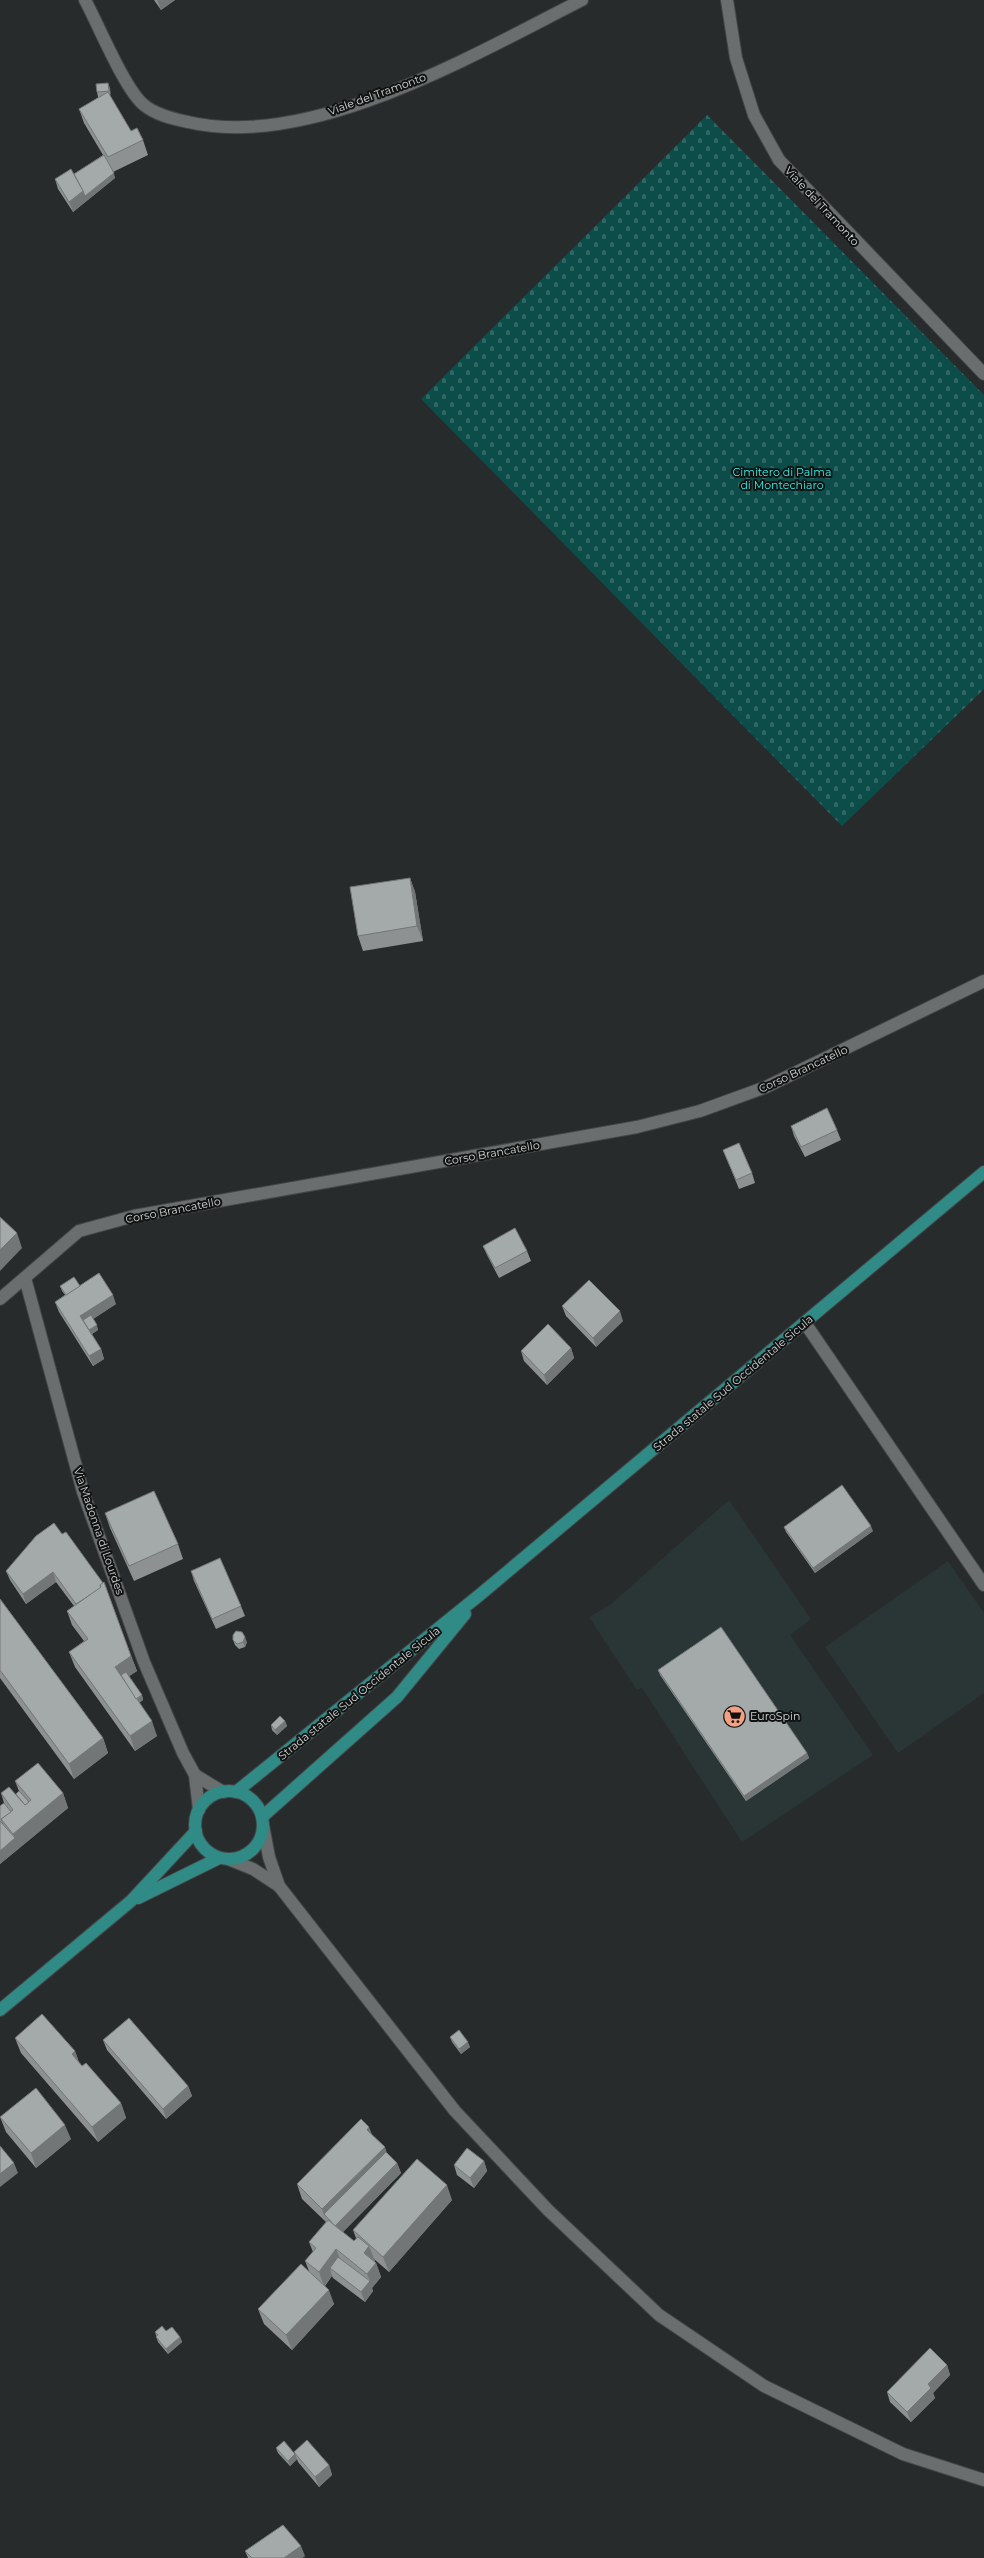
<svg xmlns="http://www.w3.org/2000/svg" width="984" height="2558" font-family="Montserrat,sans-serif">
	<defs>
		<pattern id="cemetery-stones" width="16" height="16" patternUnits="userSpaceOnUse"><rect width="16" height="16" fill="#0c4d4a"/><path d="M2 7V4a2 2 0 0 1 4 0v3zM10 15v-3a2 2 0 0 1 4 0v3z" fill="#2e6663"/></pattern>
	</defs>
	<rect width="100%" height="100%" fill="#272b2b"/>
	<g fill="#2a3635">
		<path d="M729,1500l82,119 -21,16 83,120 -131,87 -100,-154 -5,2 -48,-73 22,-13z"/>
		<path d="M948,1561l36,52v80l-86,60 -73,-106z"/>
	</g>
	<path fill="url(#cemetery-stones)" d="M707,115l277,280v294l-142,137 -421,-427z"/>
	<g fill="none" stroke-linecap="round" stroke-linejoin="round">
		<defs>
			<g id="street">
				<path d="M85,0c13,24 40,90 59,105 12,10 29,14 44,17 122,29 287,-68 394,-122"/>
				<path d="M727,0l9,58 18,57 25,45 205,214"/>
				<path d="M25,1278l58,214 61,170 39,91 12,22 4,35"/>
				<path d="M0,1299l79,-68 55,-15 503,-89 63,-16 66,-24 218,-106"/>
				<path d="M805,1323l179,262"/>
				<path d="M195,1775l28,17"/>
				<path d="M263,1825l6,32 10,29"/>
				<path d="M228,1859l25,10 26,17 176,225 93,99 111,105 105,71 139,68 81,26"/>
			</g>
			<g id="primary">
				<circle cx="229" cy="1825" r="34"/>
				<path d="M236,1792l246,-199 502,-421"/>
				<path d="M262,1817l135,-120 68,-83"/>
				<path d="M138,1898l81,-40"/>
				<path d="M0,2010l131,-109 65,-70"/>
			</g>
		</defs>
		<use href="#street" stroke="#434646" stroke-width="14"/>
		<use href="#primary" stroke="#434646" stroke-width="14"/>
		<use href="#street" stroke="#6a6e6e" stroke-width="12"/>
		<use href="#primary" stroke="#308a86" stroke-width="12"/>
	</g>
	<g fill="#8d9191">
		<path d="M154,0h21l-14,10z"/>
		<path d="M110,88v8l21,35 12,9 5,15 -35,17 -5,-9 7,15 -42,34 -15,-23 -3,-10 19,-5 29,-19 -19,-32 -5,-14 20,-12h-1l-1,-5z"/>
		<path d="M410,878l5,14 8,49 -60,10 -5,-15z"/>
		<path d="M791,1126l46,4 4,10 -36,17 -11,-21z"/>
		<path d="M723,1150l29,23 3,10 -16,6z"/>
		<path d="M483,1246l44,5 4,10 -32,17 -12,-23z"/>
		<path d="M60,1286h20l36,18 -23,15 5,11 -6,4 9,15 3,10 -11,7 -34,-54 -4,-10 10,-7 -3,-4z"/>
		<path d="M562,1306l61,15 -27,26 -30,-31z"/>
		<path d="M571,1348l3,10 -27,27 -23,-24 -3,-10z"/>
		<path d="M105,1513l73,31 5,15 -49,22 -24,-53z"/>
		<path d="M784,1527l89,4 -58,42 -29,-41z"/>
		<path d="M62,1534l41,49 34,88 -8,5 13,19 1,5 -4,3 18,33 -22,15 -60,-84 -6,-15 15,-11 -12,-16 -5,-14 7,-5 -18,-24 -30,22 -16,-24 -4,-9z"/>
		<path d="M191,1571l50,35 4,10 -29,13 -22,-48z"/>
		<path d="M0,1599l103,139 5,15 -34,26 -74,-101z"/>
		<path d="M233,1640l14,2 -2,5 -6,2 -4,-4z"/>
		<path d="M658,1670l149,83 2,5 -63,43 -86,-126z"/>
		<path d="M285,1721l2,5 -10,9 -5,-5 -1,-5z"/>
		<path d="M15,1781l48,12 5,15 -68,56v-58l4,-3 -3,-10 15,1 3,-3z"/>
		<path d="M450,2037l20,10 -9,7 -9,-12z"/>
		<path d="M15,2038l60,13 4,11 3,4 39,37 5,15 -28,24 -77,-89z"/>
		<path d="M103,2040l85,46 4,10 -26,23 -59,-69z"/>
		<path d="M0,2117l71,22 -35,29 -30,-36z"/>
		<path d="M372,2135l14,17 11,11 4,10 -58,59 11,9 2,-3 -3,-8 99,-30 -63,72 -15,-13 1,2 -1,1 2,1 5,14 -9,11 1,3 -8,11 -32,-24 -1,-2 -7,10 9,18 -42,46 -28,-26 -6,-15 51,-38 -4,-10 8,-9 -4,-10 17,-20 -24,-23 -5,-15z"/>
		<path d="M484,2161l3,10 -13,17 -17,-13 -3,-10z"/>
		<path d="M166,2331l14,6 2,5 -14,12 -10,-12 -3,-10z"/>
		<path d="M947,2365l3,10 -17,18 2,5 -24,24 -21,-20 -3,-10z"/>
		<path d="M276,2448l18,5 35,12 3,10 -13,12 -21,-25 -1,-3 -7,7 -12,-13z"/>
		<path d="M245,2551l60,5 -3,2h-54z"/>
	</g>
	<g fill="#737676">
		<path d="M157,0h18l-14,10z"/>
		<path d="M108,83l2,5 1,8 -2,-5z"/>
		<path d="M114,173l1,5 -42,34 -4,-10 14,-11z"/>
		<path d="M410,878l5,14 8,49 -6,-15z"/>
		<path d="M17,1233l5,15 -22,23v-21z"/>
		<path d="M113,1295l3,9 -32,21 -4,-9z"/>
		<path d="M620,1311l3,10 -27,26 -3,-9z"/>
		<path d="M97,1325l1,5 -8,5 -2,-5z"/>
		<path d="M571,1348l3,10 -27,27 -3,-10z"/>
		<path d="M101,1349l3,10 -11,7 -4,-10z"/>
		<path d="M871,1526l2,5 -58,42 -2,-5z"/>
		<path d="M53,1572l3,10 -30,22 -3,-10z"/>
		<path d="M245,1637l2,5 -2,5 -2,-5z"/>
		<path d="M131,1656l6,15 -15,10 -7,-14z"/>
		<path d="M142,1695l1,5 -7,5 -2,-5z"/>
		<path d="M152,1721l5,15 -22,15 -5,-15z"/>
		<path d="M285,1721l2,5 -10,9 -2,-5z"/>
		<path d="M103,1738l5,15 -34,26 -5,-15z"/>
		<path d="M807,1753l2,5 -63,43 -2,-5z"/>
		<path d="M63,1793l5,15 -68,56v-13l15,-13 -2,-4z"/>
		<path d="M468,2042l2,5 -9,7 -2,-5z"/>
		<path d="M75,2051l5,15 -8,-12z"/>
		<path d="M188,2086l4,10 -26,23 -3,-10z"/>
		<path d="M121,2103l5,15 -28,24 -6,-15z"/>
		<path d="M65,2125l6,14 -35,29 -5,-15z"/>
		<path d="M369,2127l6,15 -8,-12z"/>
		<path d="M385,2147l5,15 -66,52 3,10 -5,-15z"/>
		<path d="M484,2161l3,10 -13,17 -4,-10z"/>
		<path d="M14,2163l4,10 -18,14v-13z"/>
		<path d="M397,2163l4,10 -62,63 -4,-10z"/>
		<path d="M447,2185l5,15 -63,72 -6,-15z"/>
		<path d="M369,2246l6,15 -6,7 -5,-15z"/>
		<path d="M336,2249l6,15 -12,4 2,8 -8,10 -5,-14z"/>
		<path d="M376,2263l5,14 -9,11 1,3 -8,11 -4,-10 9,-11 -3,-7z"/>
		<path d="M329,2290l5,14 -42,46 -6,-15z"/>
		<path d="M180,2337l2,5 -14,12 -2,-5z"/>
		<path d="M947,2365l3,10 -17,18 2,5 -24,24 -4,-10 21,-28z"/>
		<path d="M295,2454l2,5 -7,7 -2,-5z"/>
		<path d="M329,2465l3,10 -13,12 -4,-10z"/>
		<path d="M301,2546l4,10 -3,2h-18z"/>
	</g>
	<g fill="#a4a9a9" stroke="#737676">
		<path d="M108,83l1,8 -12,1 -1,-8z"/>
		<path d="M108,92l23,39 6,-3 6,12 -35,17 -29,-48z"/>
		<path d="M104,155l10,18 -29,23 -2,-5 -9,-17z"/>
		<path d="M71,169l12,22 -14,11 -14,-23z"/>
		<path d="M410,878l7,48 -59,10 -8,-49z"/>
		<path d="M827,1108l10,22 -36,17 -10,-21z"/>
		<path d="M739,1143l13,30 -16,7 -13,-30z"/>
		<path d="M0,1217l17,16 -17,17z"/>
		<path d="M515,1228l12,23 -32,17 -12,-22z"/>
		<path d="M99,1273l14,22 -33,21 21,33 -12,7 -34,-54z"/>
		<path d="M74,1277l6,9 -14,9 -6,-9z"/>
		<path d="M589,1280l31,31 -27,27 -31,-32z"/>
		<path d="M91,1315l6,10 -8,5 -6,-10z"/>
		<path d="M548,1324l23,24 -27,27 -23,-24z"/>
		<path d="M842,1485l29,41 -58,42 -29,-41z"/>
		<path d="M154,1491l24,53 -49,22 -24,-53z"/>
		<path d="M54,1523l8,11 4,-2 37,51 -3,2 1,3 -25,16 -23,-32 -30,22 -17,-23 30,-35z"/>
		<path d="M220,1558l21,48 -29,13 -21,-48z"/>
		<path d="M104,1582l27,74 -16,11 37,54 -22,15 -61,-84 19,-13 -21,-28 34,-24 -1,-2z"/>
		<path d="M0,1599l103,139 -34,26 -69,-94z"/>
		<path d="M721,1627l86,126 -63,43 -86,-126z"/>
		<path d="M236,1631l6,1 3,5 -2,5 -6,2 -4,-4v-5z"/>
		<path d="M126,1672l16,23 -6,4 -15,-24z"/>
		<path d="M280,1716l5,5 -10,9 -4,-5z"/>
		<path d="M38,1763l25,30 -50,41 -12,-15 12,-9 -12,-17 8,-6 16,18 6,-5 -16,-19z"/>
		<path d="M19,1791l10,11 -4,3 -9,-11z"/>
		<path d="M4,1803l7,9 -10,7 2,5 -3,-3v-15z"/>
		<path d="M0,1821l15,17 -15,13z"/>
		<path d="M42,2014l33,37 -3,3 10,12 4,-3 35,40 -29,24 -77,-89z"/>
		<path d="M129,2018l59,68 -25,23 -60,-69z"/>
		<path d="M459,2030l9,12 -9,7 -9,-12z"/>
		<path d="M36,2088l29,37 -34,28 -31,-36z"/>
		<path d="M361,2119l8,8 -2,3 18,17 -63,62 -25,-25z"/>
		<path d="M0,2146l14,17 -14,11z"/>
		<path d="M467,2148l17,13 -14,17 -16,-13z"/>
		<path d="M386,2152l11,11 -62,63 -11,-12z"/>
		<path d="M417,2159l30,26 -64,72 -30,-27z"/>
		<path d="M328,2220l26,21 4,-4 11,9 -5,7 12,10 -9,11 -31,-25 -17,23 -14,-11 11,-13 -7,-6z"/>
		<path d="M338,2257l32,24 -9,11 -31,-24z"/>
		<path d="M301,2264l28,26 -43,45 -28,-26z"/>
		<path d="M162,2326l4,5 6,-4 8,10 -14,12 -10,-12 2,-2 -3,-3z"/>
		<path d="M930,2348l17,17 -19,19 3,4 -24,24 -20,-20z"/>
		<path d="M307,2440l22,25 -14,12 -21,-25z"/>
		<path d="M284,2441l10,12 1,1 -7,7 -12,-13z"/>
		<path d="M283,2525l18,21 -17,12h-32l-7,-7z"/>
	</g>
	<defs>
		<symbol id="supermarket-disc" viewBox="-11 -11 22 22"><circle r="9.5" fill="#f39f82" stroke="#111313"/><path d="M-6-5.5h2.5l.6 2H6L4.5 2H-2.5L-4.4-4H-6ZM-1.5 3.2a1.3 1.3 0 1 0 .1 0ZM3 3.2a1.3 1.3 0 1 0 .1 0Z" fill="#111"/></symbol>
	</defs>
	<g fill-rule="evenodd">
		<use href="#supermarket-disc" x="722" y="1704" width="25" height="25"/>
	</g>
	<g text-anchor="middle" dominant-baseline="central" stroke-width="4" stroke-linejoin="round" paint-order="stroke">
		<g font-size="11" fill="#d3d6d6" stroke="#111313">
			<text transform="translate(377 94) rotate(-20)">Viale del Tramonto</text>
			<text transform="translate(822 206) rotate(47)">Viale del Tramonto</text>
			<text transform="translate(803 1069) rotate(-25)">Corso Brancatello</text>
			<text transform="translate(492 1153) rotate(-10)">Corso Brancatello</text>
			<text transform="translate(173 1210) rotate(-11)">Corso Brancatello</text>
			<text transform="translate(733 1383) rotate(-40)">Strada statale Sud Occidentale Sicula</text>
			<text transform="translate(99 1531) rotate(71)">Via Madonna di Lourdes</text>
			<text transform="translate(359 1693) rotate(-39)">Strada statale Sud Occidentale Sicula</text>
		</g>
		<g font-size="11" fill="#2cf3eb" stroke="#111313">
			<text x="782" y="472">Cimitero di Palma<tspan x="782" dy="13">di Montechiaro</tspan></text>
		</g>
		<g font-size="11" fill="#d3d6d6" stroke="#111313" text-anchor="start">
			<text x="750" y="1716">EuroSpin</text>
		</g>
	</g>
</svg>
